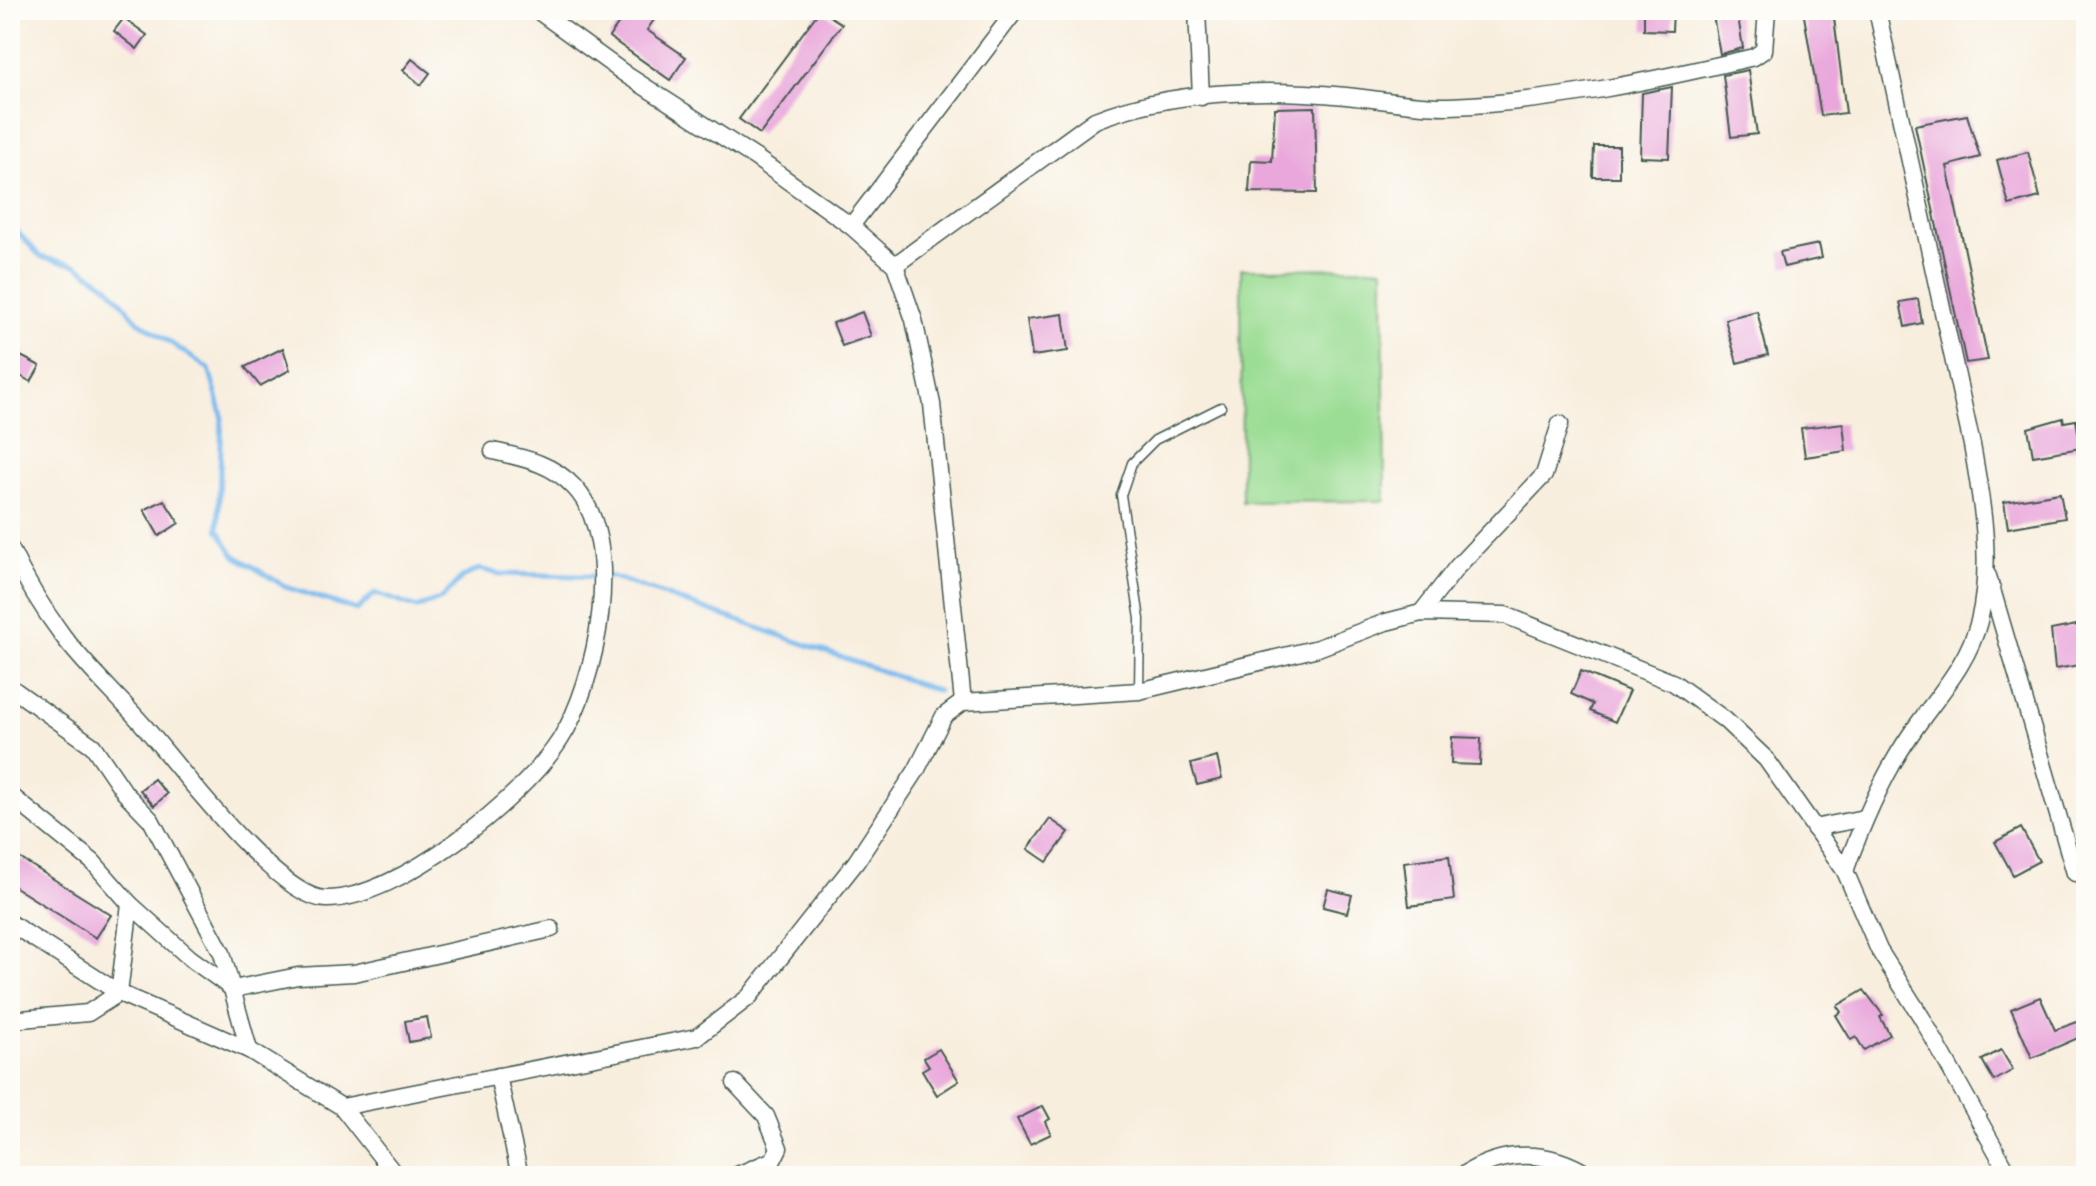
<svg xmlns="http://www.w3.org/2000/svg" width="2096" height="1186" font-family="'Gentium Book Plus',serif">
	<rect width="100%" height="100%" fill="#fdfcf7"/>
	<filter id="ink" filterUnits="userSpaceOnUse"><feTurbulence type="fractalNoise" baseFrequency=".0125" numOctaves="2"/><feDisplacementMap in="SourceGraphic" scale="16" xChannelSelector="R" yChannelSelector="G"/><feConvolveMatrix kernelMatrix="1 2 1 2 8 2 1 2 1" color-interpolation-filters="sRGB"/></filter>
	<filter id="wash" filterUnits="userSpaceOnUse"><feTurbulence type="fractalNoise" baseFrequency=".006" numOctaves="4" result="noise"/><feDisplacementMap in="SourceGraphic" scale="32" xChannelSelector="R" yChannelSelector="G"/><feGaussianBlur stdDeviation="1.8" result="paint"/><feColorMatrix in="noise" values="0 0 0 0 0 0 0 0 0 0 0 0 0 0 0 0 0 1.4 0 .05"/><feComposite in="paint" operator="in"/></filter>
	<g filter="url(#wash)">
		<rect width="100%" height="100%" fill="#f8eede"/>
		<path fill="#9bdd94" stroke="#5d8d64" stroke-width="2" d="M1383,268l2,233 -143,1 -1,-233z"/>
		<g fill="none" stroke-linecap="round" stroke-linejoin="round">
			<path stroke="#79baee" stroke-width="5" d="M10,224l31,33 35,8 32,21 29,34 72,49 13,46 -4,114 16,26 52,32 71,23 18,-17 42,15 25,-10 21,-21 16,-8 21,5 113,3 325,114"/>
		</g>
		<g id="blocks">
			<g fill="#e9a7db">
				<path d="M635,10h12l9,7 -9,13 39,27 -16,23 -61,-43 16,-22 4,3z"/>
				<path d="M820,10l22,14 -82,110 -21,-15z"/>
				<path d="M1644,10h29l-1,21 -28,-1z"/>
				<path d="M1712,10h25l6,38 -23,6z"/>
				<path d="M1803,10h30l13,103 -25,3z"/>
				<path d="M124,18l23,17 -10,14 -23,-18z"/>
				<path d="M412,59l18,14 -9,12 -18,-15z"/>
				<path d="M1748,70l9,64 -26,3 -8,-62z"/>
				<path d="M1672,87l-3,71 -29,-1 2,-64z"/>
				<path d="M1315,107l2,86 -68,-1 2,-32 21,1 3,-53z"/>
				<path d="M1967,115l13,42 -33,9 41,194 -22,3 -51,-238z"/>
				<path d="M1594,146h25v31h-26z"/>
				<path d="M2028,152l12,45 -31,8 -12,-45z"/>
				<path d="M1819,244l3,14 -38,9 -4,-15z"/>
				<path d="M1918,299l4,24 -17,4 -5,-25z"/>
				<path d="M1757,311l11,44 -31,8 -12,-44z"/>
				<path d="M862,312l9,24 -29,10 -9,-23z"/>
				<path d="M1063,314l5,37 -36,5 -5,-37z"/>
				<path d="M283,348l7,22 -30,16 -15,-19z"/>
				<path d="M15,353l25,13 -9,16 -21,-12z"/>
				<path d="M2063,418l1,4 12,-2 5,28 -48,8 -5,-28z"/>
				<path d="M1843,423l3,28 -41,6 -4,-29z"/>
				<path d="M2060,493l5,25 -57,10 -4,-26z"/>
				<path d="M164,500l15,23 -20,13 -15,-26z"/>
				<path d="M2082,624l4,40 -31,5 -4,-39z"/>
				<path d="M1581,671l48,20 -14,31 -25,-11 3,-7 -22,-10z"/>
				<path d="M1452,737l29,1 -1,27 -29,-1z"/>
				<path d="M1217,757l5,22 -25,6 -6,-21z"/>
				<path d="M154,779l13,15 -13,12 -14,-16z"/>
				<path d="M1050,819l19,13 -22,30 -19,-13z"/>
				<path d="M2021,828l18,33 -26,14 -18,-33z"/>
				<path d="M10,852l101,63 -15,23 -86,-54z"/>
				<path d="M1449,856l5,44 -45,6 -5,-44z"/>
				<path d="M1328,889l24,6 -5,18 -24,-6z"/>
				<path d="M1864,990l19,25 -3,2 10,18 -26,15 -8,-13 -5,3 -15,-25 5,-3 -4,-6z"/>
				<path d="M2040,997l15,33 25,-9 5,14 -53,23 -21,-49z"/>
				<path d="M427,1017l4,21 -22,4 -4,-21z"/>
				<path d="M939,1049l20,32 -22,14 -15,-25 7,-4 -5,-8z"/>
				<path d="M2001,1050l12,20 -19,11 -12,-21z"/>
				<path d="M1043,1106l7,13 -5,3 6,12 -21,10 -13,-25z"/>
			</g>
		</g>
	</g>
	<g filter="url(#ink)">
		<use href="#blocks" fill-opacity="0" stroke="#40584e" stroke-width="2"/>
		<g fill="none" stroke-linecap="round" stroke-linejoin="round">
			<defs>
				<path id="service" d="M1139,691l1,-72 -19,-124 11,-32 23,-23 66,-33"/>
				<g id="minor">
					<path d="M537,10l91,66 128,82 95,68 44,39 19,55 18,84 31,298"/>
					<path d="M1197,10l4,87"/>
					<path d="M851,226l165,-216"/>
					<path d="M895,265l200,-145c76,-30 170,-32 251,-24 34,3 68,11 103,10 101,-3 206,-26 305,-49l10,-7 3,-40"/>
					<path d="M10,548c15,32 32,60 53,88 24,32 55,60 81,90 33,38 133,172 182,173 71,1 197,-101 234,-159 37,-57 66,-199 14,-253 -22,-24 -51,-29 -81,-36"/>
					<path d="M1988,576l87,297"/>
					<path d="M1421,613l36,-46 87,-92 16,-51"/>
					<path d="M10,687l83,59 32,47 26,27 71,133 27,97"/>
					<path d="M10,795l83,67 37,42 -11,89 -31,20 -78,7"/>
					<path d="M1814,828l50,-10"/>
					<path d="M1845,871c17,-47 37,-95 66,-137 25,-37 57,-69 68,-113 14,-57 3,-120 -7,-176l-95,-435"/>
					<path d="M130,904l60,54 43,31 65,-13 56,-3 197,-44"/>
					<path d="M10,923l109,70 130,57 93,57 54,69"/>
					<path d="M498,1076l22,100"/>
					<path d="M342,1107l355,-70 52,-40 107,-135 60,-91 28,-55 19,-14 176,-11 179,-43 68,-26 35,-9 84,2 169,68 51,37 41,39 79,112 34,79 43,68 88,158"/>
					<path d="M735,1176l38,-16 6,-12 -13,-32 -31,-33"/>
					<path d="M1462,1176c41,-27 87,-27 128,0"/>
				</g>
			</defs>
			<use href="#service" stroke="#40584e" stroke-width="11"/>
			<use href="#minor" stroke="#40584e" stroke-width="19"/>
			<use href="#service" stroke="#fff" stroke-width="8"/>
			<use href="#minor" stroke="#fff" stroke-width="16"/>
		</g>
	</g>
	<rect width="2096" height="1186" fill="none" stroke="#fdfcf7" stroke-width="40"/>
</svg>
